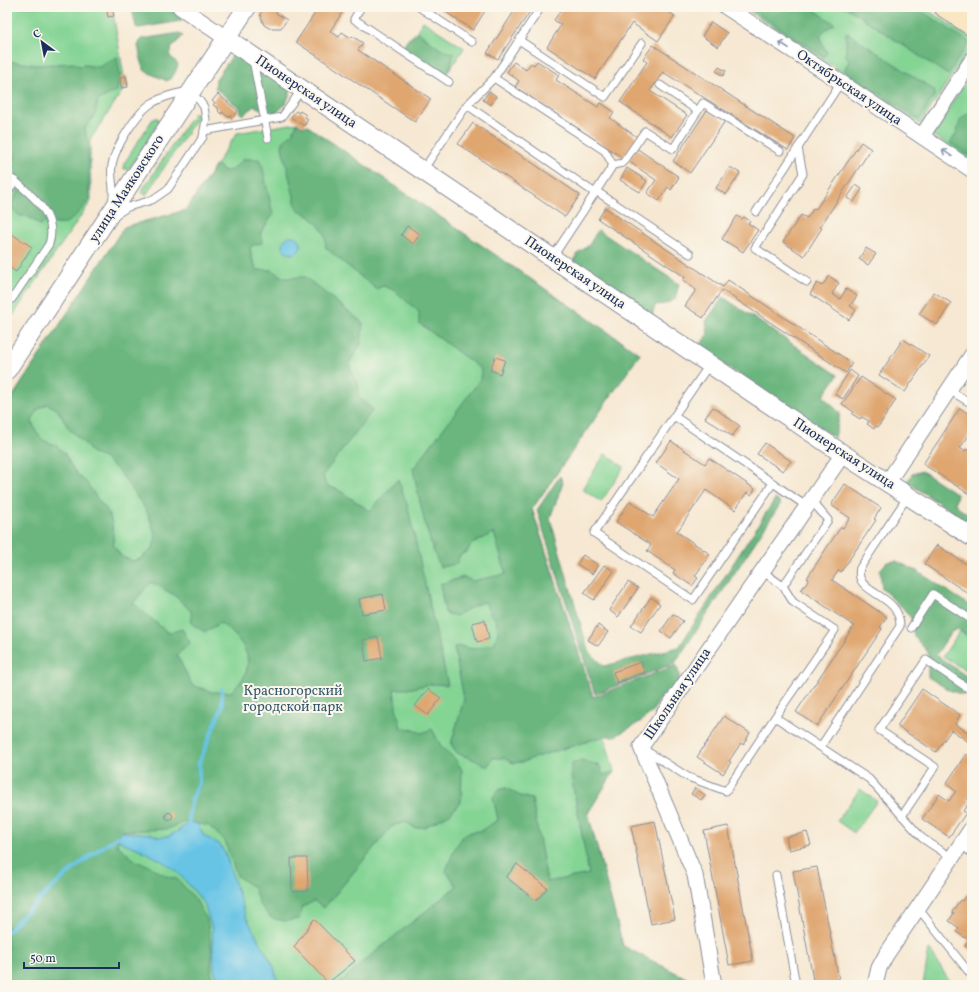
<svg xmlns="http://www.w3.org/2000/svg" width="979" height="992" font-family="Vollkorn,serif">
	<rect width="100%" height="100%" fill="#fbf7ec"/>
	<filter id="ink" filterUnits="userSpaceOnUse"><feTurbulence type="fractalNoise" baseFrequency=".025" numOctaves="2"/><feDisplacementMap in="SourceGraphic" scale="8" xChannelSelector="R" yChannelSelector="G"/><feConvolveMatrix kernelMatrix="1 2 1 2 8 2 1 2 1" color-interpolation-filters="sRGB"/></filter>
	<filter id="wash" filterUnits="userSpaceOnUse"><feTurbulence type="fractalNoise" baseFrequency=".012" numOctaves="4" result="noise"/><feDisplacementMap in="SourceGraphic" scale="16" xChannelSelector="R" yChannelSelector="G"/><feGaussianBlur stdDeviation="0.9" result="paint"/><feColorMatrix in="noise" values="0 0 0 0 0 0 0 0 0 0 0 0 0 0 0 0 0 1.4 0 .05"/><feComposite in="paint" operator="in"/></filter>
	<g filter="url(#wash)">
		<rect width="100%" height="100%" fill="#f6e8d2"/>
		<g fill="#84d494" stroke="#508279">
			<path d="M7,7h105l12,70 2,-1 2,11h-3l-35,53 1,61 -84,123z"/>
			<path d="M743,7h180l49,32v6l-52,79z"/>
			<path d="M423,21l41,27 -15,23 -41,-27z"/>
			<path d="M972,73v88l-41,-27z"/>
			<path d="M194,113l4,3 -52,79 -5,-3z"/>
			<path d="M156,118h2l1,4 -30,47h-5l1,-7 27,-42z"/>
			<path d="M297,123l7,4 2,-2 334,229 -108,155 61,188 21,74 -26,42 35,133 71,36 -1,3h-686v-580l117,-178 62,-17 51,-77z"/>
			<path d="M605,454l19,13 -23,35 -19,-13z"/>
			<path d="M960,631l12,8v36l-29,-19z"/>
			<path d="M860,789l17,12 -23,32 -17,-12z"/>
			<path d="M929,949l23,36h-29z"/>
		</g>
		<g fill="#6bb67e" stroke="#43726e" fill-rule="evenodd">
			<path d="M136,7h32l15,10 -2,4 -42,7 -3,-1 -4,-18z"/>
			<path d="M748,7h62l25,17c-17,9 -17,12 -8,29l-3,4z"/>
			<path d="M846,7h69l54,35 -21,33z"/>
			<path d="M418,32l22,17 14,5 -3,11 -5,10 -10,1 -36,-24 7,-12z"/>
			<path d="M846,32l88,58 1,4 -16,26 -75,-50 5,-9 -3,-6z"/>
			<path d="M180,33l3,3 -11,11 -2,9 8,8c-1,6 -5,14 -11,17l-22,-10 -2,-4 -5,-21 3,-7z"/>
			<path d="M235,52l56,38 -5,14 -9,8 -6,1 -17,-7 -11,9 -4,-3 2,-3 -26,-21 1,-9z"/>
			<path d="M117,57l3,18 -3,16 -19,9 -3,15 -10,13 3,17 1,55c-7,8 -15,21 -27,24 -9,2 -10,-5 -22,1l-13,-9h-7l-6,-5 -3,-6 10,-19 -7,-21 2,-15 -9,-11v-44l5,-10 -5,-7v-20l2,3 28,4 37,-2 4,3 7,-1 14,2z"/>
			<path d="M968,114l4,2v42l-22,-15c2,-3 5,-7 7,-11 3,-9 1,-13 11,-18z"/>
			<path d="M297,123l7,4 2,-2 334,229 -108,155 61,188 83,-32 3,8 1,11 -19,14 -9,14 -12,10 -28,16 -2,-2h-5l-75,23 -6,3 -11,1 -9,-5h-11l-6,9 -10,-6 -20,-8 -6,-9 13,-45 -10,-52c9,-2 11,1 19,2 7,0 15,-4 22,-6l3,-12 -2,-11 -7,-8 -4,-10 -10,3 -19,11 -11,-3 -5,-29 24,-7 8,4 34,-7 -12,-41 -24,12 -2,6 -9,5 -2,8 -17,3c-14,-31 -20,-65 -27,-98l67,-89 1,-11 -62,-46v-11l-25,-22 -11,-4 -7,3 -50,-41c-1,-4 0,-9 -1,-13 -5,-11 -17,-21 -28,-26l-15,-62 1,-5 10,-10z"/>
			<path d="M243,159h16l3,6 11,50 -12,17 1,11 -9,2 -3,3 2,10 5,12h15l12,8 21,-1 58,46 -2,21 -12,19 3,11 6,10 1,13 14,13 -50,65 3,11 11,3 33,22 28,-32 10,29 40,177 -17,-1 -23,5h-14l2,18 5,21 10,1 11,4 10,-4 10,19 13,11 7,11 -1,31 -11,13 -6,3 -19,10 -10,1 -9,-6 -14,4 -68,82 -10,-7 -11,6 -4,12 -15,2 -13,-3 -12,-14 -5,-16 -17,-12 -12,-35 -16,-15 -23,-5 -18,8 -47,2 -4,14 20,17 11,3 18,11 11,3 19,21 11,20 5,32 -1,23 4,10h-208v-580l117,-178 62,-17 31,-46 7,7 8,-1zM47,404l10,5 12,20 16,15 8,10 11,4 9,8 8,8 21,30 6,10 8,22 -3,12 -13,11 -8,2 -11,-5 -7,-10 -2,-24 -5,-12 -8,-9 -13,-19 -9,-8 -7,-10 -5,-10 -9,-9 -12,-4 -8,-9 -4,-11 5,-11zM151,582l23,13 17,16 1,13 13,8 15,-9c16,11 35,30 25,52 -3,6 -9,12 -14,17h-19l-20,-7 -15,-30 13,-12 -8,-14 -14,4 -35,-30z"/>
			<path d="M598,230l81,54 -4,15 -10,5 -10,1 -3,11 -79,-53 4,-9 12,-9z"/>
			<path d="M723,297l115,78 -15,21 17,17 -5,25 -137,-90 10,-14 -2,-13z"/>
			<path d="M922,471l35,23 -2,9 6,7 11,5v10l-65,-43 5,-8z"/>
			<path d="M560,476l3,7 -13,35 38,132 16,16 75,-19 96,-148 6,4 -106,160 -80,31 -58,-184z"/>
			<path d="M896,561l21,10 55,36v31l-14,-9 -7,3 -15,23 36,25v8l-9,7 -14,-5 -21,-13v-25l-14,-15 -3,-19 -8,-10 -21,-19 -2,-19 7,-8z"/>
			<path d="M581,760l19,6 3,9 11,-3 -26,41 35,133 71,36 -1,3h-355l21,-20 98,-79 -11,-15 9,-23 9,-13 7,-3 9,-1 18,-11 -5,-23 5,-7 8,-2 14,8 12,3 15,83 42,-8 -18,-99v-11z"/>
		</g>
		<g fill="#67c4e5" stroke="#417aa2">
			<circle cx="292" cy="245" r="9"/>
			<path d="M189,822l7,1 4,5 4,8 15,8 6,9 21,64 28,50 3,12 -1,6h-57l-5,-16 -2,-40 -8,-26 -13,-16 -15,-16 -14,-10 -23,-12 -18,-7 -3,-5 2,-5 31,2 8,3 10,-1 9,-5z"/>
		</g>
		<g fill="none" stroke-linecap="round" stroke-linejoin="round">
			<g stroke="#67c4e5" stroke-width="4">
				<path d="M189,826v-12l3,-15 7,-16v-20l23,-56v-18"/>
				<path d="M7,932c32,-34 68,-67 107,-93l4,-2 5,1"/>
			</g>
		</g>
		<g id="blocks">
			<g fill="#dfa670">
				<path d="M106,7h6l2,9 -6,1z"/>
				<path d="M265,7l4,1 1,-1h10l-4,6 11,7 -6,8h-12l-5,-3 -4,-11z"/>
				<path d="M319,7h27l-16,24 9,6 3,-5 9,6 1,-2 11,7 -5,7 73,49 -16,23 -119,-80z"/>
				<path d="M438,7h42l5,4 -12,19z"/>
				<path d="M517,7h16l-35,52 -11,-6z"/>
				<path d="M563,7h98l14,9 -17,25 -26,-18 -37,56 -48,-32 14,-22 -7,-5z"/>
				<path d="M711,22l16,11 -9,14 -16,-11z"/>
				<path d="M653,45l142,93 -7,12 -125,-78 -13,19 37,24 -15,22 -52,-35 27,-40 -4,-3z"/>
				<path d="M537,61l22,14 -3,5 42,27 3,-4 13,9 -4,6 27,19 -14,21 -108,-71 4,-6 -12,-9 7,-10 12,8 5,-7 3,2z"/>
				<path d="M719,67l7,4 -3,5 -7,-5z"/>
				<path d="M126,76l2,11 -7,1 -1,-11z"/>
				<path d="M489,91l7,5 -5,9 -8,-5z"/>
				<path d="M218,94l20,17 -6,7 -2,-3 -2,2 -6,-5 -1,2 -3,-3 1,-2 -6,-4 2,-2 -3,-2z"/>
				<path d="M707,110l18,11 -35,52 -17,-12z"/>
				<path d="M296,111l3,2 1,-2 6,4 -1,2 3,2 -4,7 -13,-9z"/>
				<path d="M473,123l107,72 -15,22 -107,-73z"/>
				<path d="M861,142l10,7 -51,78 2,1 -18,28 -21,-14 18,-27 6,3 7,-10 2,1z"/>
				<path d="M636,148l43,29 -8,13 -3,-3 -9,14 -12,-8 9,-13 -28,-19z"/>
				<path d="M730,167l10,6 -14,22 -10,-7z"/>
				<path d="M627,168l20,13 -7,11 -20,-12z"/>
				<path d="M856,185l6,4 -8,13 -7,-4z"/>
				<path d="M605,208l118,79 5,-7 124,83 -6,10 -124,-83 -19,28 -18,-12 11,-16 -13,-10 2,-3 -87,-58z"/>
				<path d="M737,216l5,3 2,-2 6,4 -2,2 10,7 -15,22 -21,-13z"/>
				<path d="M407,226l13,8 -7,10 -12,-9z"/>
				<path d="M7,231l25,16 -16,25 -9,-6z"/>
				<path d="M866,248l10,6 -8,11 -9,-6z"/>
				<path d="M829,276l10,7 -7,11 8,5 6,-10 11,7 -7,10 6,4 -7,10 -39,-26 7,-11 5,3z"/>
				<path d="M934,292l17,11 -14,22 -18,-11z"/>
				<path d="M903,339l26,17 -24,36 -26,-17z"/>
				<path d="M495,357l10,3 -5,14 -10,-4z"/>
				<path d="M850,370l8,6 -15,23 -8,-5z"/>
				<path d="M861,377l35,23 -18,27 -2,-1 -2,3 -7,-5 2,-3 -7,-4 -2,2 -8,-5 2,-2 -12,-8z"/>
				<path d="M713,407l27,19 -8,10 -27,-18z"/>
				<path d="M960,408l12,8v15l-12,17 5,3 1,-2 6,4v43l-49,-32z"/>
				<path d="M671,441l34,23 4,-6 46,31 -4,6 -4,-3 -12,18 -29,-20 -29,42 33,22 -15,22 3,2 -6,8 -19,-13 2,-3 -28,-19 4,-6 -35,-23 14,-21 23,16 26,-38 -23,-16z"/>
				<path d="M765,443l26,18 -8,10 -26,-17z"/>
				<path d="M845,484l36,24 -7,11 2,1 -35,52 -2,-2 -7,10 55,37 -7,10 2,2 -65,97 -21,-14 58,-86 -53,-36 8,-11 -2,-1 21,-32 13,-19 2,1 7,-10 -19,-13z"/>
				<path d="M937,545l35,23v28l-48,-32z"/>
				<path d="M583,555l15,10 -6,9 -15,-10z"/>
				<path d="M604,565l10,6 -20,29 -10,-7z"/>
				<path d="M628,582l10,6 -20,29 -9,-7z"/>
				<path d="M383,594l3,16 -24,4 -3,-15z"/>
				<path d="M651,597l9,7 -19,28 -10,-6z"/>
				<path d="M673,614l10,7 -12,17 -10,-7z"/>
				<path d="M485,620l4,19 -12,3 -5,-19z"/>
				<path d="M598,625l10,7 -10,14 -10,-6z"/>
				<path d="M378,637l4,21 -16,3 -3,-21z"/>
				<path d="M641,662l4,11 -28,10 -4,-11z"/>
				<path d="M428,689l13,9 -13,17 -13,-9z"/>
				<path d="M922,689l38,26 -5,9 17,11v9l-21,-14 -15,22 -39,-26z"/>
				<path d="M724,716l26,17 -7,12 -2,-2 -12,18 2,1 -8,12 -26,-17z"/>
				<path d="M966,754l6,4v33l-5,8 3,2 -7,10 3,2 -17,24 -27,-18 17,-25 10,7 7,-10 -10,-7z"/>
				<path d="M695,788l10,7 -4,5 -10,-6z"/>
				<circle cx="169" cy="816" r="3.5"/>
				<path d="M655,821l20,98 -24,5 -20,-98z"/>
				<path d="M728,826l25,135 -24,4 -25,-134z"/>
				<path d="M807,832l4,13 -22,5 -3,-13z"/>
				<path d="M291,858h16l1,33 -16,1z"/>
				<path d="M517,864l30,24 -11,13 -30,-24z"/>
				<path d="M817,867l23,118h-26l-21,-114z"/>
				<path d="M972,887v64l-7,-5 4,-6 -13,-8 3,-4 -10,-7 5,-8 -2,-1 8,-12 2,1z"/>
				<path d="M314,919l41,42 -27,22 -34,-36z"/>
			</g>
		</g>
	</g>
	<g filter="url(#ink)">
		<use href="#blocks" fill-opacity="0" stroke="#888c98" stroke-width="1"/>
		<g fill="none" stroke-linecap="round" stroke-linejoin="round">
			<defs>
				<g id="service">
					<path d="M361,7l-7,12 95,63"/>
					<path d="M419,7l53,35"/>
					<path d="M519,40l86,57 37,-54"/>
					<path d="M253,60l15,78"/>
					<path d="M494,78l111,73 8,14"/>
					<path d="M660,85l38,26"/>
					<path d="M184,92l6,1 9,7 5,7 2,12 -3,18 -35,52 -16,11 -24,7 -21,13c2,-8 5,-16 6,-24 1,-10 -3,-21 -1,-31 3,-18 26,-55 42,-63 9,-5 20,-8 30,-10z"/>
					<path d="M467,105l128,88 -43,65"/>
					<path d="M204,131l78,-14 20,-28"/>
					<path d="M798,148l5,26 -48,74 52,34"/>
					<path d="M423,170l44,-65 27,-27 47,-71"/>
					<path d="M7,176l8,5 -8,12"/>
					<path d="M596,191l94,63"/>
					<path d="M595,193l18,-28 10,-2 22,-32 28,18 30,-46 77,48"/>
					<path d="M756,212l85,-130"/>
					<path d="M7,299h5l37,-55c9,-28 -15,-47 -34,-63"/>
					<path d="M949,390l23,14"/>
					<path d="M674,416l99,67 -80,117 -99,-67c38,-56 77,-112 115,-168"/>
					<path d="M773,483l33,23"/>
					<path d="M762,571l21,15 10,16 42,28 -60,87 94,62 53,59 30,20"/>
					<path d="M783,586l45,-66 -17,-20"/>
					<path d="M911,628l22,-34 39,26"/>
					<path d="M821,746l79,-120c0,-34 -47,-31 -40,-58l48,-72"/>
					<path d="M643,752l7,1 38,24 38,14 49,-74"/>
					<path d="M902,816l33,-49 -56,-37 47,-70 46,31"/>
					<path d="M961,845l11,8"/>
					<path d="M776,875l20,110"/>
					<path d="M918,908l54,68"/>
				</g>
				<g id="minor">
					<path d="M180,7l46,31"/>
					<path d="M726,7l98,64 148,99"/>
					<path d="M922,136l50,-76"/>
					<path d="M887,483l85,-128"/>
					<path d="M714,985l-19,-110 -54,-128 202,-293"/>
					<path d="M875,985l4,-17 7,-13 86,-127"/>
				</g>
				<g id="tertiary">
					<path d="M226,38l617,416 129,83"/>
					<path d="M7,370l240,-363"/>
				</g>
				<path id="secondary" d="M945,7l27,18"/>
			</defs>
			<use href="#service" stroke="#888c98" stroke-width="9"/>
			<use href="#minor" stroke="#888c98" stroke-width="17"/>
			<use href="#tertiary" stroke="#888c98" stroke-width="20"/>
			<use href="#secondary" stroke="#888c98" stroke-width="23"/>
			<use href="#service" stroke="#fff" stroke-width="7"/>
			<use href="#minor" stroke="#fff" stroke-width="15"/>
			<use href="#tertiary" stroke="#fff" stroke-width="18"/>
			<use href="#secondary" stroke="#f9e7c3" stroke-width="21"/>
		</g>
		<defs><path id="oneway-shaft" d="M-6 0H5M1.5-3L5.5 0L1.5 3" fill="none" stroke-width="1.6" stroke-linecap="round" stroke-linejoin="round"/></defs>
		<g stroke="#8d97ae">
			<use href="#oneway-shaft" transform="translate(784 45) rotate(-147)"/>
			<use href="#oneway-shaft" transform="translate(947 153) rotate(-146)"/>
		</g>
	</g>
	<g text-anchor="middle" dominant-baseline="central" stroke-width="4" stroke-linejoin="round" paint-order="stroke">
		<g font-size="14" fill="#1b2f5e" stroke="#fbf7ec">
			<text transform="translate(849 88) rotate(34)">Октябрьская улица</text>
			<text transform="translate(306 92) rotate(34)">Пионерская улица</text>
			<text transform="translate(127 189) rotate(-57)">улица Маяковского</text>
			<text transform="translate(575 273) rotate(34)">Пионерская улица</text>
			<text transform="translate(844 454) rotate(33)">Пионерская улица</text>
			<text transform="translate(678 694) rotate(-56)">Школьная улица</text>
		</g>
		<g font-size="14" fill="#35586c" stroke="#fbf7ec">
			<text x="293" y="691">Красногорский<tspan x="293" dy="16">городской парк</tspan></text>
		</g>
	</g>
	<rect width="979" height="992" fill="none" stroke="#fbf7ec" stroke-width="24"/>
	<g transform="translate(42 42) rotate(328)" stroke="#fbf7ec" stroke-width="3" paint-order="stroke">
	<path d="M0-3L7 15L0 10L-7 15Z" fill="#1b2f5e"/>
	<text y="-6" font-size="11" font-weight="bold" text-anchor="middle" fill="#1b2f5e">С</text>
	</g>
	<path d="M24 962v6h95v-6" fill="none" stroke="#1b2f5e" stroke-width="2"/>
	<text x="30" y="962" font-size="12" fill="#1b2f5e" stroke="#fbf7ec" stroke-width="3" paint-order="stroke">50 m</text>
</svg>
